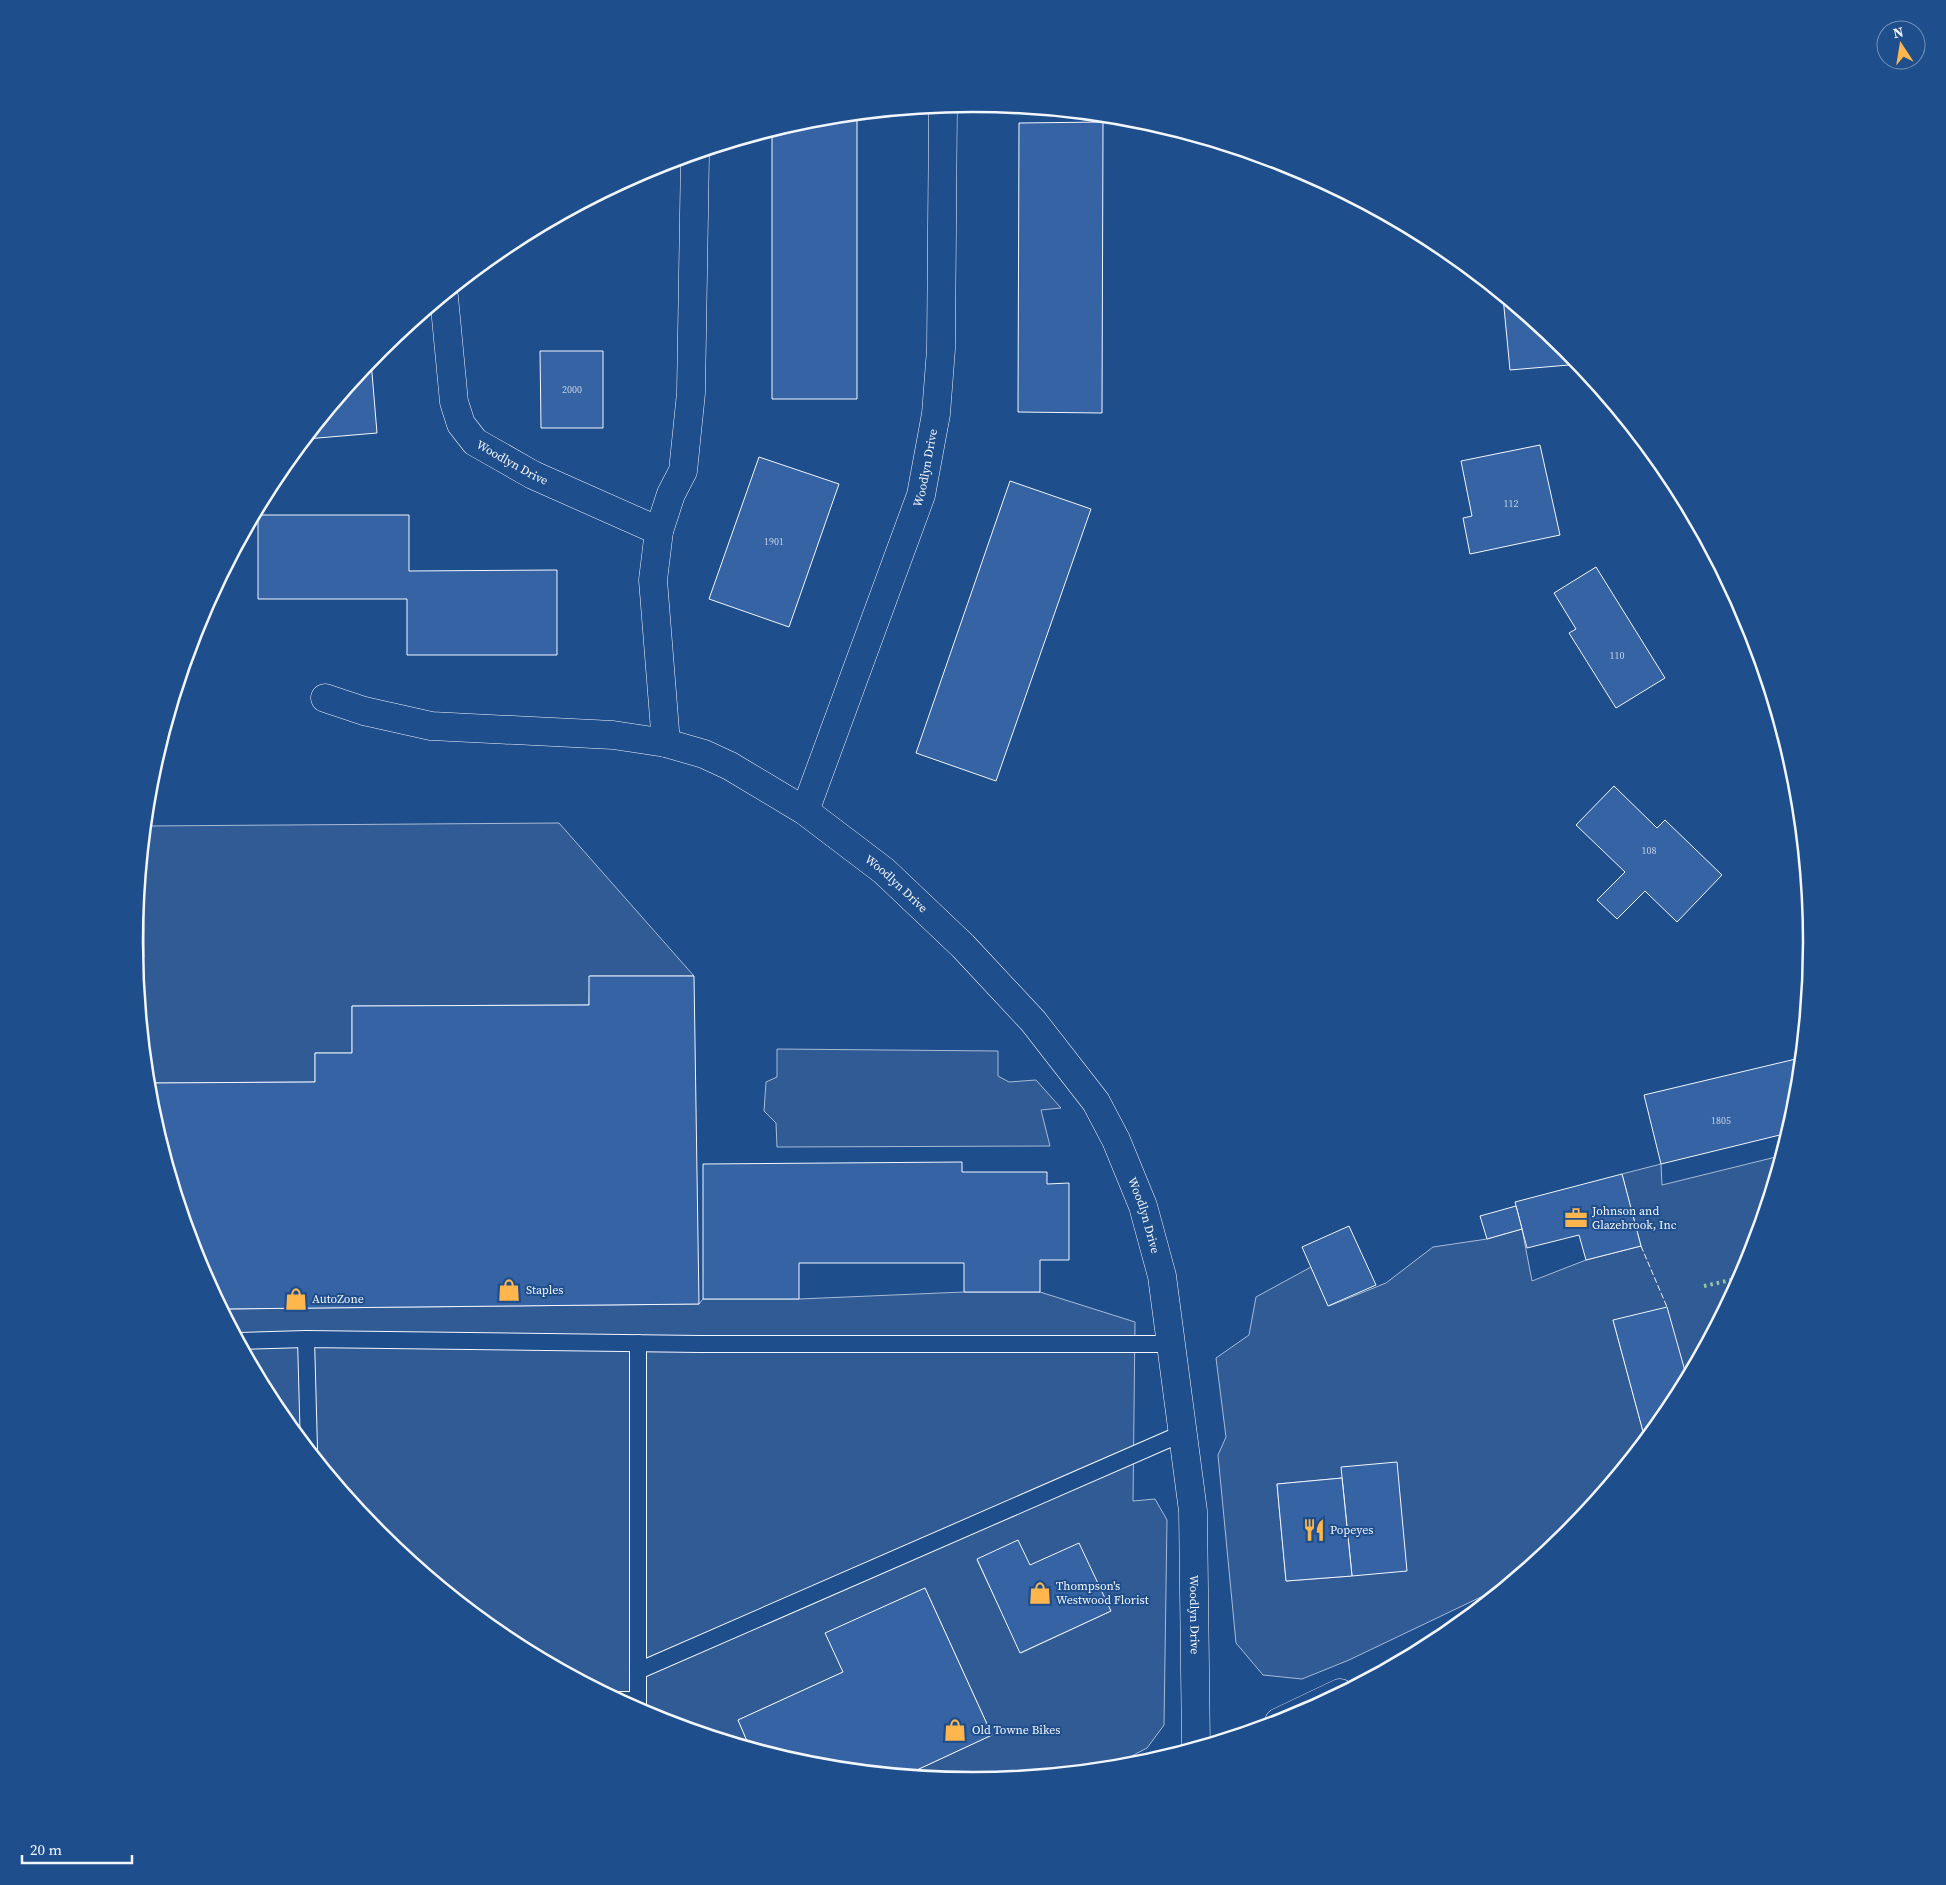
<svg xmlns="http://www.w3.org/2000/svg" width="1946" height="1885" font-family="'Source Serif 4',serif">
	<rect width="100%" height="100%" fill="#1f4e8c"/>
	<g fill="#305b95" stroke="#a8bbd7" fill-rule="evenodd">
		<path d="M559,823l135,153h-104l-1,29 -237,1v47h-37v29l-167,1 -12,-126h8v-109l2,-22z"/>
		<path d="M777,1049l221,2v25l11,6 27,-2 25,28 -20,2 9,36 -273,1 -1,-24 -12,-12 2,-29 11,-5z"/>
		<path d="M1780,1156l-32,108 -61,114 -74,-58 32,119 -79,97 -60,49 -157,75 -47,19 -39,-4 -27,-32 -18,-188 8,-18 -10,-79 33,-23 7,-38 55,-30 18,39 57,-23 47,-36 54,-8 35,-10 10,52 54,-21 55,-14 -19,-72 39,-10 1,21zM1342,1478l9,98 -65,5 -9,-97z"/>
		<path d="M964,1292h76l95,30 -2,179 22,-2 12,21 -3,205 -17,23 -38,20 -136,13 -67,-6 86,-40 -67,-147 -99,45 17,39 -105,48 9,21 -8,3 -87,-27 -145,-77 -127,-105 -105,-127 -52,-99 476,-5 4,-5h96zM977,1560l53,5 81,46 -90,42z"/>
	</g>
	<g fill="#3563a3" stroke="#f2f6ff">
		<path d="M857,115v284h-85v-268l38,-11z"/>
		<path d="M1103,122l-1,291 -84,-1 1,-289z"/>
		<path d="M1503,297l63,53 2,2 1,13 -59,5z"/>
		<path d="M540,351h63v77h-62z"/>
		<path d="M371,361l6,72 -71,6z"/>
		<path d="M1540,445l20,90 -90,19 -7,-36 9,-2 -11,-55z"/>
		<path d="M759,457l80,27 -50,143 -80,-28z"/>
		<path d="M1010,481l81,28 -95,272 -80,-28z"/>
		<path d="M258,515h151v56l148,-1v85h-150v-56h-149z"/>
		<path d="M1596,567l69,111 -49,30 -47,-75 7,-4 -22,-36z"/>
		<path d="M1614,786l43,42 8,-8 57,55 -45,47 -32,-31 -28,28 -20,-19 28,-28 -49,-47z"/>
		<path d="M589,976h105l5,328 -476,5 -25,-46 -48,-157 -2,-23 167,-1v-29h37v-47l237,-1z"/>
		<path d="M1800,1058l-4,48 -8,27 -127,31 -17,-69z"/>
		<path d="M962,1162v10h85v12l22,-1v77h-29v32h-76v-29h-165v36h-96v-135z"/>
		<path d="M1622,1174l19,72 -55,14 -7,-25 -52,13 -12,-46z"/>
		<path d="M1516,1206l6,23 -35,10 -7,-23z"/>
		<path d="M1349,1226l27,59 -48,21 -26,-59z"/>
		<path d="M1667,1307l20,71 -17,31 -25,30 -32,-119z"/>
		<path d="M1397,1462l10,109 -55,5 -11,-109z"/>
		<path d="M1342,1478l10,98 -66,5 -9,-97z"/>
		<path d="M1018,1540l12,25 49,-22 32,68 -91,42 -43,-94z"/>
		<path d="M925,1588l67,147 -86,40 -97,-10 -70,-21 8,-3 -9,-21 105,-48 -18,-39z"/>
	</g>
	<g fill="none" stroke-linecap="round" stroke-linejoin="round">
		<defs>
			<g id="lane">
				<path d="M306,1339l3,110"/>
				<path d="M239,1341l67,-2 394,5h471"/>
				<path d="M638,1343v367"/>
				<path d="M638,1671l545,-238"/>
				<path d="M620,1700h18"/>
			</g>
			<g id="street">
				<path id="s1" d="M444,297l10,105 7,22 14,18 58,33 126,56"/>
				<path id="s2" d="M325,698l39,13 67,15 182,9 53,8 38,11 26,12 75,45 79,60 79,75 70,75 63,81 20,38 27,66 19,70 31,235 3,236"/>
				<path d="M666,743l-13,-163 6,-49 12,-37 12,-23 8,-78 4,-238"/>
				<path id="s3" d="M805,811l116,-316 15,-81 5,-65 2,-242"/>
			</g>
			<path id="highway" d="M1279,1722l61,-29"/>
		</defs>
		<use href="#lane" stroke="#f2f6ff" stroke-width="18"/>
		<use href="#street" stroke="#f2f6ff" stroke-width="29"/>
		<use href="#highway" stroke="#f2f6ff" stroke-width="29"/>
		<use href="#lane" stroke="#1f4e8c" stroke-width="16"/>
		<use href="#street" stroke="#1f4e8c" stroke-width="28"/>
		<use href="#highway" stroke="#1f4e8c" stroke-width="28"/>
		<path stroke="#97c8a6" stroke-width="4" stroke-dasharray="2.5 4" stroke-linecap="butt" d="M1704,1286l36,-8"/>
		<path stroke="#f2f6ff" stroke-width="1" stroke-dasharray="6 2.5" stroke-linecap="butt" d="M1641,1246l26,61"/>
	</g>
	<defs>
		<symbol id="office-bare" viewBox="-9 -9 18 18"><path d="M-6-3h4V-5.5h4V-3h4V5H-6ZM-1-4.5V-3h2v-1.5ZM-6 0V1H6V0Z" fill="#ffb74d" stroke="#1f4e8c" stroke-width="2.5" paint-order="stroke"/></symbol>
		<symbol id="shop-bare" viewBox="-9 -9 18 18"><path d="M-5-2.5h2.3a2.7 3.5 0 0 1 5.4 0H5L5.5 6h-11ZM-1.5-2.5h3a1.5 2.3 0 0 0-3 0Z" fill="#ffb74d" stroke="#1f4e8c" stroke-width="2.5" paint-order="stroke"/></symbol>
		<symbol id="restaurant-bare" viewBox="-9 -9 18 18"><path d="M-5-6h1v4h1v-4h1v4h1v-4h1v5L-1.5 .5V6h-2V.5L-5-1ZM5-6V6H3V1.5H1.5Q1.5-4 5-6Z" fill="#ffb74d" stroke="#1f4e8c" stroke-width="2.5" paint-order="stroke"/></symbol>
	</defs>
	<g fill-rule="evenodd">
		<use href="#office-bare" x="1560" y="1202" width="32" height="32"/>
		<use href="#shop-bare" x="493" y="1274" width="32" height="32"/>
		<use href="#shop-bare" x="280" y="1283" width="32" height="32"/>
		<use href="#restaurant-bare" x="1298" y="1514" width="32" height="32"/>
		<use href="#shop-bare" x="1024" y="1577" width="32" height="32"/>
		<use href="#shop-bare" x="939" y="1714" width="32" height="32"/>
	</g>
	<g text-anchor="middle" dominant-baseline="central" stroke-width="4" stroke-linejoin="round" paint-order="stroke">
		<g font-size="10" fill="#c3d1e8">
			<text x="572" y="389">2000</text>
			<text x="1511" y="503">112</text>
			<text x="774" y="541">1901</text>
			<text x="1617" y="655">110</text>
			<text x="1649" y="850">108</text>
			<text x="1721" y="1120">1805</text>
		</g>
		<g font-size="12" fill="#f2f6ff" stroke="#1f4e8c">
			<text stroke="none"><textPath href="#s1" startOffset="194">Woodlyn Drive</textPath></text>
			<text stroke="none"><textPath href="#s3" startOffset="364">Woodlyn Drive</textPath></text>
			<text stroke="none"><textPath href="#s2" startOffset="618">Woodlyn Drive</textPath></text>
			<text stroke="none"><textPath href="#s2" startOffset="1038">Woodlyn Drive</textPath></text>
			<text stroke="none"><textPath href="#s2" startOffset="1442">Woodlyn Drive</textPath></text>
		</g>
		<g font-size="12" fill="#f2f6ff" stroke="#1f4e8c" text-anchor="start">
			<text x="1592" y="1211">Johnson and<tspan x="1592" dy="14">Glazebrook, Inc</tspan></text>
			<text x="526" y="1290">Staples</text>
			<text x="312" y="1299">AutoZone</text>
			<text x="1330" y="1530">Popeyes</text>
			<text x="1056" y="1586">Thompson's<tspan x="1056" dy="14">Westwood Florist</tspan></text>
			<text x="972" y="1730">Old Towne Bikes</text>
		</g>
	</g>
	<path d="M0 0H1946V1885H0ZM143 942a830 830 0 1 1 1660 0a830 830 0 1 1-1660 0Z" fill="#1f4e8c" fill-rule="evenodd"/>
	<path fill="none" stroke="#f2f6ff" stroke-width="2.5" d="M143 942a830 830 0 1 1 1660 0a830 830 0 1 1-1660 0Z"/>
	<g transform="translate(1901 45) rotate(348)"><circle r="24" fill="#1f4e8c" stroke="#7391ba"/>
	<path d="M0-4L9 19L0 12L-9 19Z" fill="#ffb74d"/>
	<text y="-8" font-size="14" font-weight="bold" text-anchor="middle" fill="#f2f6ff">N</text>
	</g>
	<path d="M22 1855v8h110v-8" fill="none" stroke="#f2f6ff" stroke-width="2.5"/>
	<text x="30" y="1855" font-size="15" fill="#f2f6ff" stroke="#1f4e8c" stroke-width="4" paint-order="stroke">20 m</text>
</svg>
